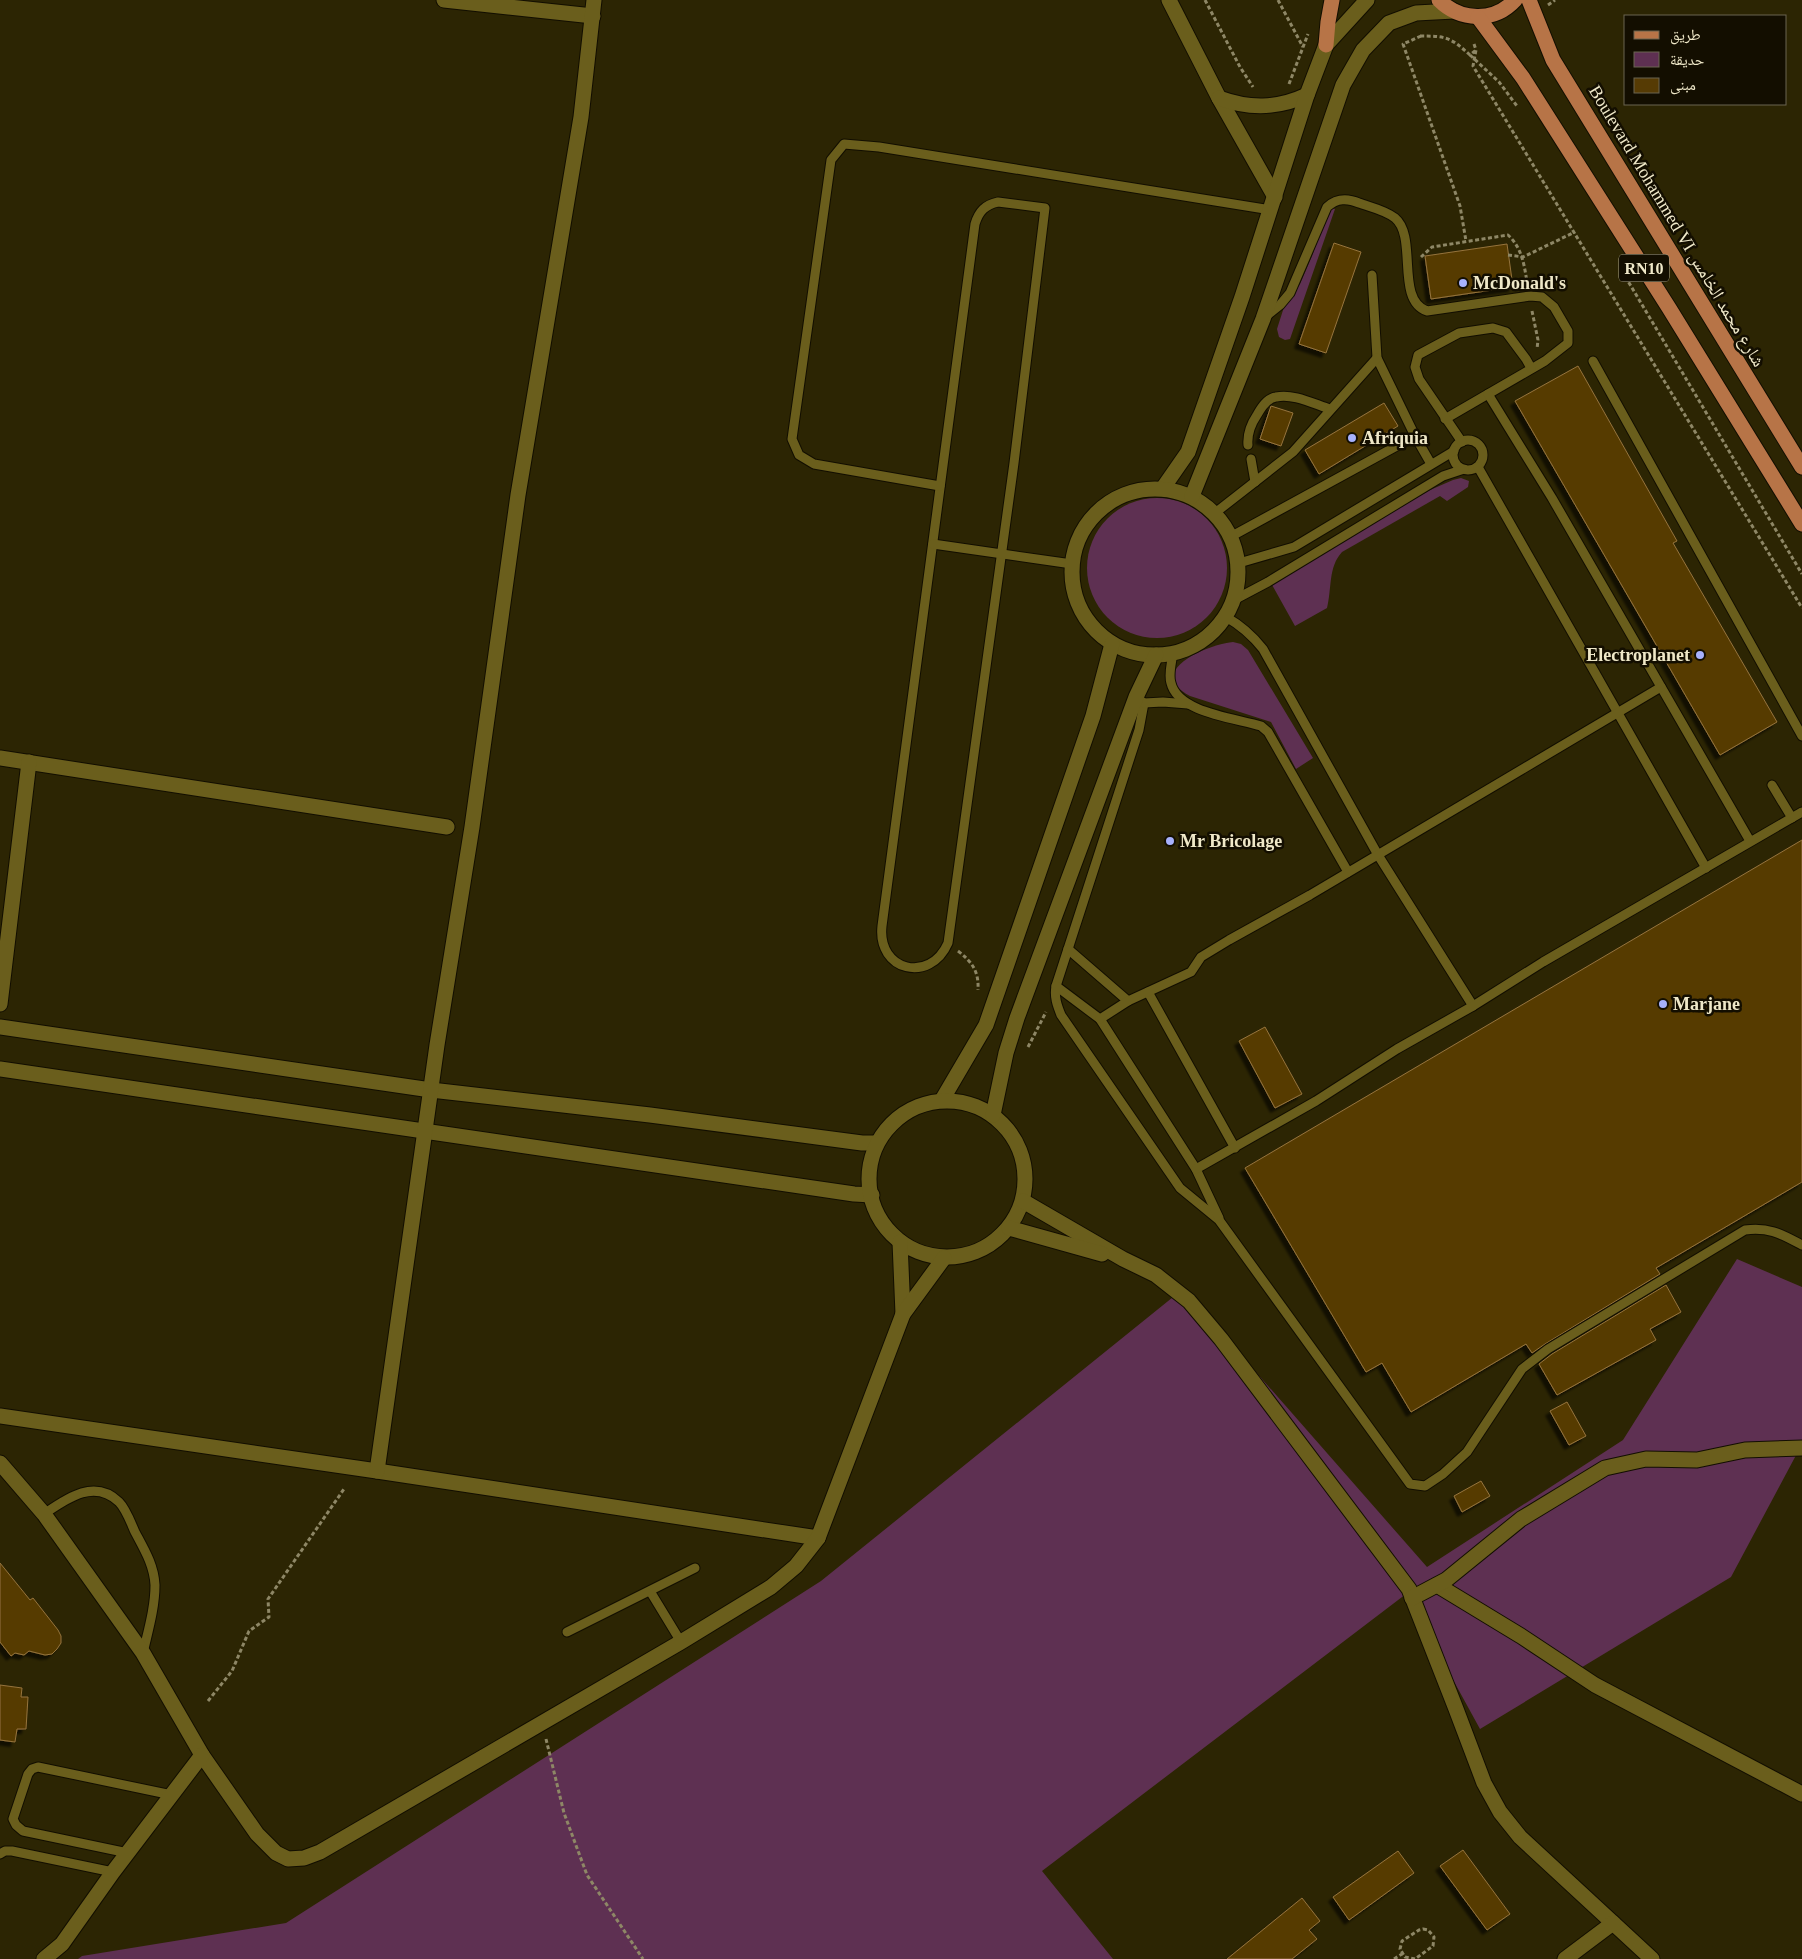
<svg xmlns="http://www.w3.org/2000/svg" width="1802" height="1959" font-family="'Times New Roman','Noto Naskh Arabic',serif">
	<defs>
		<filter id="shadow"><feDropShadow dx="-4.5" dy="4.5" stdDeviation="1" flood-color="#0009"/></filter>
	</defs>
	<rect width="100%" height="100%" fill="#2c2503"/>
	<g fill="#5e3052">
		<path d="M1332,208l3,1 -45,130 -5,1 -6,-3 -2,-8 7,-22 16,-23 12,-28 13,-36z"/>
		<path d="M1461,478l8,3 -1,6 -21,14 -7,-5 -98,56c-14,15 -10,37 -15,56l-32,18 -24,-43 159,-93 23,-10z"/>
		<circle cx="1157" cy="568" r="70"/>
		<path d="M1233,642l8,2 7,6 65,108 -17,11 -25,-47 -81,-26c-47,-25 19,-52 43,-54z"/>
		<path d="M1737,1259l65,28v157l-71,133 -251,152 -74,-135 -364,277 71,88h-1035l4,-3 204,-33 535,-342 362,-292 244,278 196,-127z"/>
	</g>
	<g fill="#563b04" stroke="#96743c" filter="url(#shadow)">
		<path d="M1334,243l27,9 -35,101 -27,-9z"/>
		<path d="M1507,244l6,43 -82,12 -6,-43z"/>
		<path d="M1578,366l99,175 -4,2 104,179 -57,33 -205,-354z"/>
		<path d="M1384,403l14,23 -79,48 -14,-24z"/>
		<path d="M1271,406l22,7 -12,33 -21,-7z"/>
		<path d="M1802,840v342l-146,86 4,6 -115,70 -13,9 -6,-9 -115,68 -29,-49 -16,9 -121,-204z"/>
		<path d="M1265,1027l37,67 -27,14 -36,-67z"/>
		<path d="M1666,1285l15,27 -31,17 6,11 -99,55 -18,-31 13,-10z"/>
		<path d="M1567,1402l19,34 -17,9 -19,-34z"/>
		<path d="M1481,1481l9,15 -28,16 -8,-16z"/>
		<path d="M0,1563l30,37 3,-2 25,32 3,6v7l-4,6 -5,5 -7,1 -16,-4 -5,4 -9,-2 -4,3 -11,-14z"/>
		<path d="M0,1685l22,3 -1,9h7l-2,32h-9l-2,13 -15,-2z"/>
		<path d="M1463,1850l47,64 -23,16 -47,-64z"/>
		<path d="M1398,1851l16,22 -65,47 -16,-23z"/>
		<path d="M1302,1898l18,23 -11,9 8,9 -25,20h-65z"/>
	</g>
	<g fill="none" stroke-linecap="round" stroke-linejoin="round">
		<defs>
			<g id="lane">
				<path d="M998,202l47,6 -31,255 -66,480c-18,41 -71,28 -66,-17l93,-702c4,-13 10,-19 23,-22z"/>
				<path d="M1372,275l5,83 38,78 16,28"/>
				<path d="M1265,317l15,-12 10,-12 37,-86c10,-9 20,-9 32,-4 11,4 26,7 36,15 23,19 0,82 32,93l103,-15 12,1 12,10 14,24v12l-23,18 -100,58"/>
				<path d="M1593,361l209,375"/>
				<path d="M1488,394l64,104 198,343"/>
				<circle cx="1468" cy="455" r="15"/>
				<path d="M1462,442l-43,-63 -4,-12 3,-12 41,-22 34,-5 13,4 20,27 5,9"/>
				<path d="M1248,445c-1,-11 3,-21 9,-30 4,-7 10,-17 19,-18 17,-4 38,7 54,12"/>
				<path d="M1251,459l4,23"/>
				<path d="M1478,467l228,401"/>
				<path d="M940,486l-126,-22 -15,-9 -7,-16 39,-279 13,-16 35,3 392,63"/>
				<path d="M1215,513l78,-61 84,-94"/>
				<path d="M1232,536l183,-100"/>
				<path d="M933,544l139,20"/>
				<path d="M1239,563l55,-16 160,-96"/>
				<path d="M1234,600l34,-18 175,-106 21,-7"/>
				<path d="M1226,617c16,9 26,18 37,32l115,206 95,151"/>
				<path d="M1173,652c-1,10 -5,22 -2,31 7,30 65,35 90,43l7,6 80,140"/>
				<path d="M1136,697l8,6 -5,27 -83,256c-2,11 1,19 5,29l119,173 39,32 191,264 15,2 18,-12 24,-22 55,-83 26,-20 197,-119c25,-3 36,4 57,15"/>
				<path d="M1144,703l19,-1 25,2"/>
				<path d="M1772,785l20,33"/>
				<path d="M1068,949l60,52"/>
				<path d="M1056,986l44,33 96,150 23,49"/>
				<path d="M1148,992l87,156"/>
				<path d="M1100,1019l28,-18 63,-29 10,-15 28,-17 81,-45 351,-208"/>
				<path d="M1196,1169l120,-68 81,-52 76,-43 70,-44 259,-150"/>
				<path d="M44,1514c22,-15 50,-36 75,-12 7,7 12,21 16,30 9,17 19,33 20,53 0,23 -7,46 -12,68"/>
				<path d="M650,1591l31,51"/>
				<path d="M567,1632l128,-64"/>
				<path d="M128,1853l-105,-22 -7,-6 -3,-6 15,-45 4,-5 6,-2 134,28"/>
				<path d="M0,1854l5,-3h7l101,21"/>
			</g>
			<g id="street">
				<path d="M444,0l149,16"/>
				<path d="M1169,0l50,98 56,99"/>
				<path d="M1219,98c30,11 58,11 88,-3"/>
				<path d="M1163,488l25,-36 54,-155 65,-202 19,-50 41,-45"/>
				<circle cx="1155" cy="572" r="83"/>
				<path d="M1192,496l71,-177 80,-234 20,-35 26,-27 27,-10 38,-2"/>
				<path d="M0,758l447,69"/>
				<path d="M0,1004l29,-242"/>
				<path d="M0,1027l431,63 219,25 212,28h15"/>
				<path d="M0,1069l854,125 18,1"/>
				<path d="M942,1100l44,-75 107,-309 19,-72"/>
				<circle cx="947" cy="1179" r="78"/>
				<path d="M993,1115l13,-62 11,-35 119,-321 20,-42"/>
				<path d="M1023,1201l100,58 33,16 33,26 32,38 188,250 47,120 28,74 16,29 20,25 132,122"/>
				<path d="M1009,1228l93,26"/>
				<path d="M900,1242l3,72"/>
				<path d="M0,1416l377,55 441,67"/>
				<path d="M0,1463l44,51 99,139 59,102 55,79 19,19 12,6 16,-1 16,-6 361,-210 90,-55 25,-21 22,-28 85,-224 41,-56"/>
				<path d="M377,1471l60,-426 35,-218 46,-332 63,-378 13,-117"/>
				<path d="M1437,1585l84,51 74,49 207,109"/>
				<path d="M1412,1598l34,-18 75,-61 84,-51 41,-9 51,1 48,-10 57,-2"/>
				<path d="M44,1959l18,-15 51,-72 89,-117"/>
				<path d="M1565,1959l48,-36"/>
			</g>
			<g id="primary">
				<path d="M1439,0c21,21 55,23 76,0"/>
				<path d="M1529,0l24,60 249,407"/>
				<path d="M1478,17l45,61 146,230 133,216"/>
				<path d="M1326,45l2,-23 4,-22"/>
			</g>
		</defs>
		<use href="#lane" stroke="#120e00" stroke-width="11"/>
		<use href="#street" stroke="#120e00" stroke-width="17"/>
		<use href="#primary" stroke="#120e00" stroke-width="17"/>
		<g stroke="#8e8766" stroke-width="3" stroke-dasharray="4 2.5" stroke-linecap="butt">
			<path d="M1205,0l35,67 13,20"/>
			<path d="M1278,0l25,47"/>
			<path d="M1548,5l7,-5"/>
			<path d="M1420,36c26,0 30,1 50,19l6,-5"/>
			<path d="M1421,36l-18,8 57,162 6,35"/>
			<path d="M1474,44l2,6 -3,16 329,542"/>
			<path d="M1470,55l29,27 18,24"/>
			<path d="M1289,84l19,-50"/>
			<path d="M1508,255l15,2 52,-25"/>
			<path d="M1421,257l11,-10 76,-12c14,13 16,29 19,47"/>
			<path d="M1622,271l180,303"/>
			<path d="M1532,311l6,29 -1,9"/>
			<path d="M958,951c14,11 21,20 20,39"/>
			<path d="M1028,1047l18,-35"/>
			<path d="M208,1701l24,-30 17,-40 20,-14 -1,-18 76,-110"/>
			<path d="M546,1739l18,74 23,62 56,84"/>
			<path d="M1423,1929l5,1 6,7 -1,9 -18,13 -10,-2 -5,-8 2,-8 17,-11z"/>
			<path d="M1394,1959l8,-5"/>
		</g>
		<use href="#lane" stroke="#6a5e1c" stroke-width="9"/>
		<use href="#street" stroke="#6a5e1c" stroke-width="15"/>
		<use href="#primary" stroke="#b77447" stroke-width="15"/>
	</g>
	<g fill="#a7b1fc" stroke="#130e00" stroke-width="2">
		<circle cx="1463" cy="283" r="5"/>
		<circle cx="1352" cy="438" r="5"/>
		<circle cx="1700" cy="655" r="5"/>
		<circle cx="1170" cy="841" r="5"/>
		<circle cx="1663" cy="1004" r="5"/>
	</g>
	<g text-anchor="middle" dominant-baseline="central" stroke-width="5" stroke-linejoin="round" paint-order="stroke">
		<rect fill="#130e00" stroke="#ada78c" stroke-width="1" x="1619" y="254.5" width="50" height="27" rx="4"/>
		<g font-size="16" font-weight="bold" fill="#efe8c8">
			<text x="1644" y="268">RN10</text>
		</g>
		<g font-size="18" fill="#efe8c8" stroke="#130e00">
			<text transform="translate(1677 226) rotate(59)">Boulevard Mohammed VI شارع محمد الخامس</text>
		</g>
		<g font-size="18" font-weight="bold" fill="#efe8c8" stroke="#130e00" text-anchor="start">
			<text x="1473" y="283">McDonald's</text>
			<text x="1362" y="438">Afriquia</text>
			<text x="1690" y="655" text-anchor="end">Electroplanet</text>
			<text x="1180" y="841">Mr Bricolage</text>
			<text x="1673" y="1004">Marjane</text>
		</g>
	</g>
	<rect x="1624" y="15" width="162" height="90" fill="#130e00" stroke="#6b6550"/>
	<rect x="1634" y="31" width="25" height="8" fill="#b77447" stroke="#6b6550"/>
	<text x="1670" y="40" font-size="15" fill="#efe8c8">طريق</text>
	<rect x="1634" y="52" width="25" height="15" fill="#5e3052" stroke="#6b6550"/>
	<text x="1670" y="65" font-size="15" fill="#efe8c8">حديقة</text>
	<rect x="1634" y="78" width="25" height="15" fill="#563b04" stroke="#6b6550"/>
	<text x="1670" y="90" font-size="15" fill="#efe8c8">مبنى</text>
</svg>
